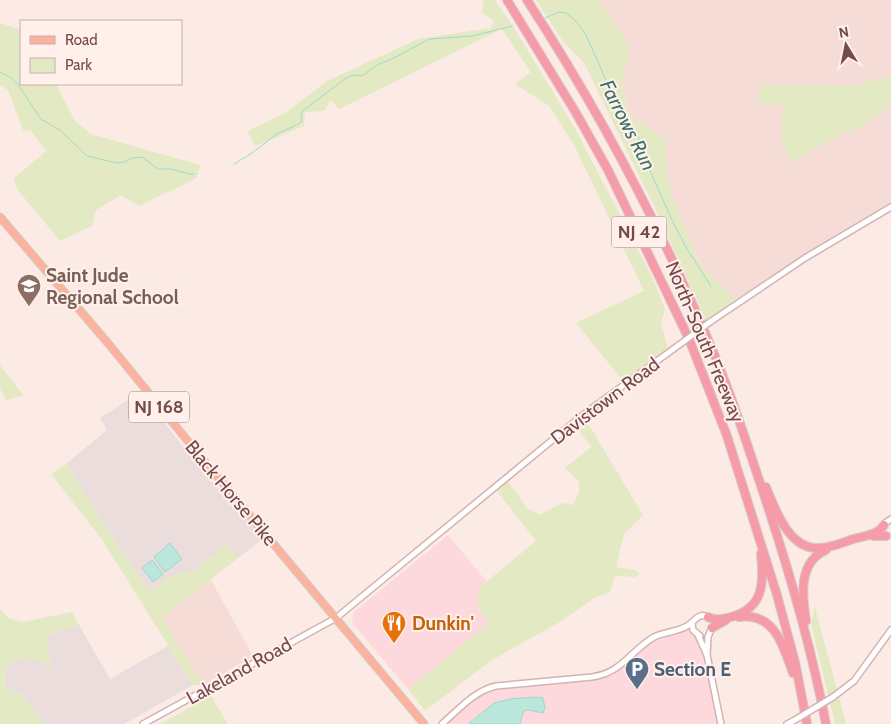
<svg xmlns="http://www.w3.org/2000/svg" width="891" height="724" font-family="Cabin,sans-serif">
	<rect width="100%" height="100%" fill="#fceae5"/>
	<g fill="#f6dcd7">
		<path d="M599,0h292v203l-87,53 -68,43 -35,-33 -29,-70 -7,-39 1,-14 -22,-18 -14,-9 -8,-30 7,-37 -3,-7z"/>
		<path d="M211,580l42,76 -49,29 -42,-67z"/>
	</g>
	<g fill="#fdd9dd">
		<path d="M448,535l39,47 -7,6 9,35 -81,66 -55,-65 -1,-7 2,-5z"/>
		<path d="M685,630l9,2 9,10 18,82h-279l44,-35 120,-15 45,-35z"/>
	</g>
	<g fill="#eadddc">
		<path d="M140,392l64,81 60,65 -26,20 -11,-13 -35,27 -22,4 -20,15 -32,-45 -52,-82 41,-34 -7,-12z"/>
		<path d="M79,625l31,54 58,-33 25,39 -69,39h-79l-23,-29 -17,-8 -1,-19 20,-11 22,-22z"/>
	</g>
	<g fill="#e3eac3">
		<path d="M483,0h12l18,26 64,106 75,145 13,32 -4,15 7,24 -45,33 -47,-58 68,-32 -71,-148 -24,-37 -34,-22 16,-12 -29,-43 -163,80 -8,-9 -7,11 -19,1 -1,14 -49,20 -8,-15 38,-18 42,-32 91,-42 73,-11 3,-7 -13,-9 3,-10z"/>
		<path d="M536,0h63l27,42 3,7 -7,37 5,22 3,8 37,24 -2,17 7,39 29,70 35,33 -30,21 -51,-112 -71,-145 -20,-20z"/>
		<path d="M0,23l21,7v54h35l19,37 16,13 109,31 -3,13 -58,28 -18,-11 -25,15 -4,16 -32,15 -43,-52 -3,-11 32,-27 -15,-20 -8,-1 -15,-40 -8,-5z"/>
		<path d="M891,76v20l-3,2 3,7 -33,23 -12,5 -1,-1 -53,30c-14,-21 -11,-33 -8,-56l-26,-2 2,-19 92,1z"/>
		<path d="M0,365l24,31 -18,4 -6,-11z"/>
		<path d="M586,420l57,95 -19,19 -8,33 19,3 5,4 -5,3 -20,-1 -5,16 -14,5 -36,25 -68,38 -67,51 -17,-22 81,-66 -12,-18 3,-18 56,-46 -40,-51 11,-10 20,28 12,7 23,-12 11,2 6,-13v-10l-14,-14 26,-21 -15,-21z"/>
		<path d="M66,464l52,82 32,45 20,-15 22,-4 36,-28 10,14 -76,60 42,67h-11l-90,-144 -52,-67z"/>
		<path d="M815,607l31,117h-11l-24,-101z"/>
		<path d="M0,609l8,9 15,4 49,-10 7,13 -33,10 5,31 -27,-9 -20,11 1,19 17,8 23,29h-45z"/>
		<path d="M211,696l17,28h-68z"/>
	</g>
	<g fill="#bae6db" stroke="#a0d8ca">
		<path d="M170,543l12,16 -17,13 -11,-15z"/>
		<path d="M152,560l11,14 -10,8 -11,-14z"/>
		<path d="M536,697l7,1 2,10 -2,5 -15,-3 -4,1 -4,13h-52l26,-21 16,-4z"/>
	</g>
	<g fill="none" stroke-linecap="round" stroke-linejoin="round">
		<g stroke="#a0d8ca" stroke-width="1">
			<path d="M545,18l14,-6 7,1 11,9 9,13 32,72 19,26 7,24 27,61 16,31 24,37"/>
			<path d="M0,72l10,5 9,9 22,33 20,12 26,25 30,7 8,-1 7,-4 10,-1 16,12h13l18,5h5"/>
			<path d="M234,164l18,-11 25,-19 21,-10 4,-3 -1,-7 3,-4 42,-32 7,-3 9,1 15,-11 19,-8 33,-18 44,-3 39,-10"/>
		</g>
		<defs>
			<g id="tertiary">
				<path d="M710,322l95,-64 86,-51"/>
				<path d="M883,527l2,-4 6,-4"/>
				<path d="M692,623l1,7 7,6"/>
				<path d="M698,635l9,20 14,69"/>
				<path d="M707,655l1,-18 4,-10"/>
				<path d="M833,697l21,-16 37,-51"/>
				<path d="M143,724l193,-106 248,-204 99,-72"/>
				<path d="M442,724c16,-14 32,-33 54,-38l96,-9c30,-4 38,-26 62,-40 10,-5 23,-5 33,-11 9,-5 12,-16 23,-7"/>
				<path d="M787,724l8,-4"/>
			</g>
			<path id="primary" d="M0,217l107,125 98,120 219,262"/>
			<g id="motorway">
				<path d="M507,0l69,113 32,57 81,169 38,97 50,159 18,67 12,62"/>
				<path d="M527,0c69,106 129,218 179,335 23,52 40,106 58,160 25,75 47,151 62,229"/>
				<path d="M766,487c9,22 23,63 53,61 12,0 23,-5 34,-9 11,-3 25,-4 31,-14"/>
				<path d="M873,536h13"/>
				<path d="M708,617c8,4 15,2 23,0 33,-9 33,-34 30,-63"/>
				<path d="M739,617c36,-5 44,29 54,56"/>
				<path d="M806,621c-4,-25 -8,-59 20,-71"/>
				<path d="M712,628l14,-8"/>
			</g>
		</defs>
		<use href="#tertiary" stroke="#d3b3b1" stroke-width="8"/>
		<use href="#primary" stroke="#d6c9c9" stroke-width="9"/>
		<use href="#motorway" stroke="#d6c9c9" stroke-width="10"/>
		<use href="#tertiary" stroke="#fff" stroke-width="5"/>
		<use href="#primary" stroke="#fbb39e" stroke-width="7"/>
		<use href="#motorway" stroke="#f69ca9" stroke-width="8"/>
		<defs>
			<g id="tertiary-bridge">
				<path d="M683,342l27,-20"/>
				<path d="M795,720l38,-23"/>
			</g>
		</defs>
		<use href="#tertiary-bridge" stroke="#d3b3b1" stroke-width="8" stroke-linecap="butt"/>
		<use href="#tertiary-bridge" stroke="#fff" stroke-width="5"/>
	</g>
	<defs>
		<symbol id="school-pin" viewBox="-11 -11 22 30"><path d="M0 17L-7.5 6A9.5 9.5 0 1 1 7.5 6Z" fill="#8d6e63" stroke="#fff0ec"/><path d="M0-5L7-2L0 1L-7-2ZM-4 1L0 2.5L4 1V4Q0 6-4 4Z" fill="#fff"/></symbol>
		<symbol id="restaurant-pin" viewBox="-11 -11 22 30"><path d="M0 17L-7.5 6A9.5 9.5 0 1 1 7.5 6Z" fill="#e8710a" stroke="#fff0ec"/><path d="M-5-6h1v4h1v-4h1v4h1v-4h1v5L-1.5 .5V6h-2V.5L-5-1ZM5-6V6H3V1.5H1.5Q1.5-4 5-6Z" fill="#fff"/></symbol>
		<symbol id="parking-pin" viewBox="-11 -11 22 30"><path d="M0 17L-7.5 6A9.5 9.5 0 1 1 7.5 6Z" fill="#5c6f8a" stroke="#fff0ec"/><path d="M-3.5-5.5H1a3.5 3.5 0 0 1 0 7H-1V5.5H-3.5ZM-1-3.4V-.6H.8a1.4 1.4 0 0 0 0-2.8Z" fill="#fff"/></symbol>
	</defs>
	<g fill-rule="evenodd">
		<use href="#school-pin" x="15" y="272" width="28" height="38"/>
		<use href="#restaurant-pin" x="380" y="609" width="28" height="38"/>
		<use href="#parking-pin" x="623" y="655" width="28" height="38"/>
	</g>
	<g text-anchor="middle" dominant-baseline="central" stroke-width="4" stroke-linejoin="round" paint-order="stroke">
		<g fill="#fff0ec" stroke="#9e7c7c" stroke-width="1">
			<rect x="611.5" y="216.5" width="55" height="31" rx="4"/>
			<rect x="129" y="391.5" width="60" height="31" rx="4"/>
		</g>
		<g font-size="18" font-weight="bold" fill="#754a4c">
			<text x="639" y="232">NJ 42</text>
			<text x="159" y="407">NJ 168</text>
		</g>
		<g font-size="19" font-weight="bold" fill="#785e54" stroke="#fff0ec" text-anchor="start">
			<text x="46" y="275">Saint Jude<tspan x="46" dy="22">Regional School</tspan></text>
		</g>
		<g font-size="19" fill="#754a4c" stroke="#fff0ec">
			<text transform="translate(705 342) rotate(67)">North-South Freeway</text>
			<text transform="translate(605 401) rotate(-37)">Davistown Road</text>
			<text transform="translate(231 493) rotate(50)">Black Horse Pike</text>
			<text transform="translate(239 671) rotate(-29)">Lakeland Road</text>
		</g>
		<g font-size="19" font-weight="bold" fill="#c56008" stroke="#fff0ec" text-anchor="start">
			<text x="412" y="623">Dunkin'</text>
		</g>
		<g font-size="19" font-weight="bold" fill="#4e5e75" stroke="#fff0ec" text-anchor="start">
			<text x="654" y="669">Section E</text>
		</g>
		<g font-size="20" font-style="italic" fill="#3b7466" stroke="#fff0ec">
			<text transform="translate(628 125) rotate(63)">Farrows Run</text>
		</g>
	</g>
	<rect x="20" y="20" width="162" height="65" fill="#fff0ec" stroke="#c8aeac"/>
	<rect x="30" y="36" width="25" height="8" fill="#fbb39e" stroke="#c8aeac"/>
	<text x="65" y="45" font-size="15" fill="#754a4c">Road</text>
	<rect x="30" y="58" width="25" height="15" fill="#e3eac3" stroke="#c8aeac"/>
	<text x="65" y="70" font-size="15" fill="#754a4c">Park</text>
	<g transform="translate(846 45) rotate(350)" stroke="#fff0ec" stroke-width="4" paint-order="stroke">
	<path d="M0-4L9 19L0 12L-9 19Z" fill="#754a4c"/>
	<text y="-8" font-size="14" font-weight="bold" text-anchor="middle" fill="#754a4c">N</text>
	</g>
</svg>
